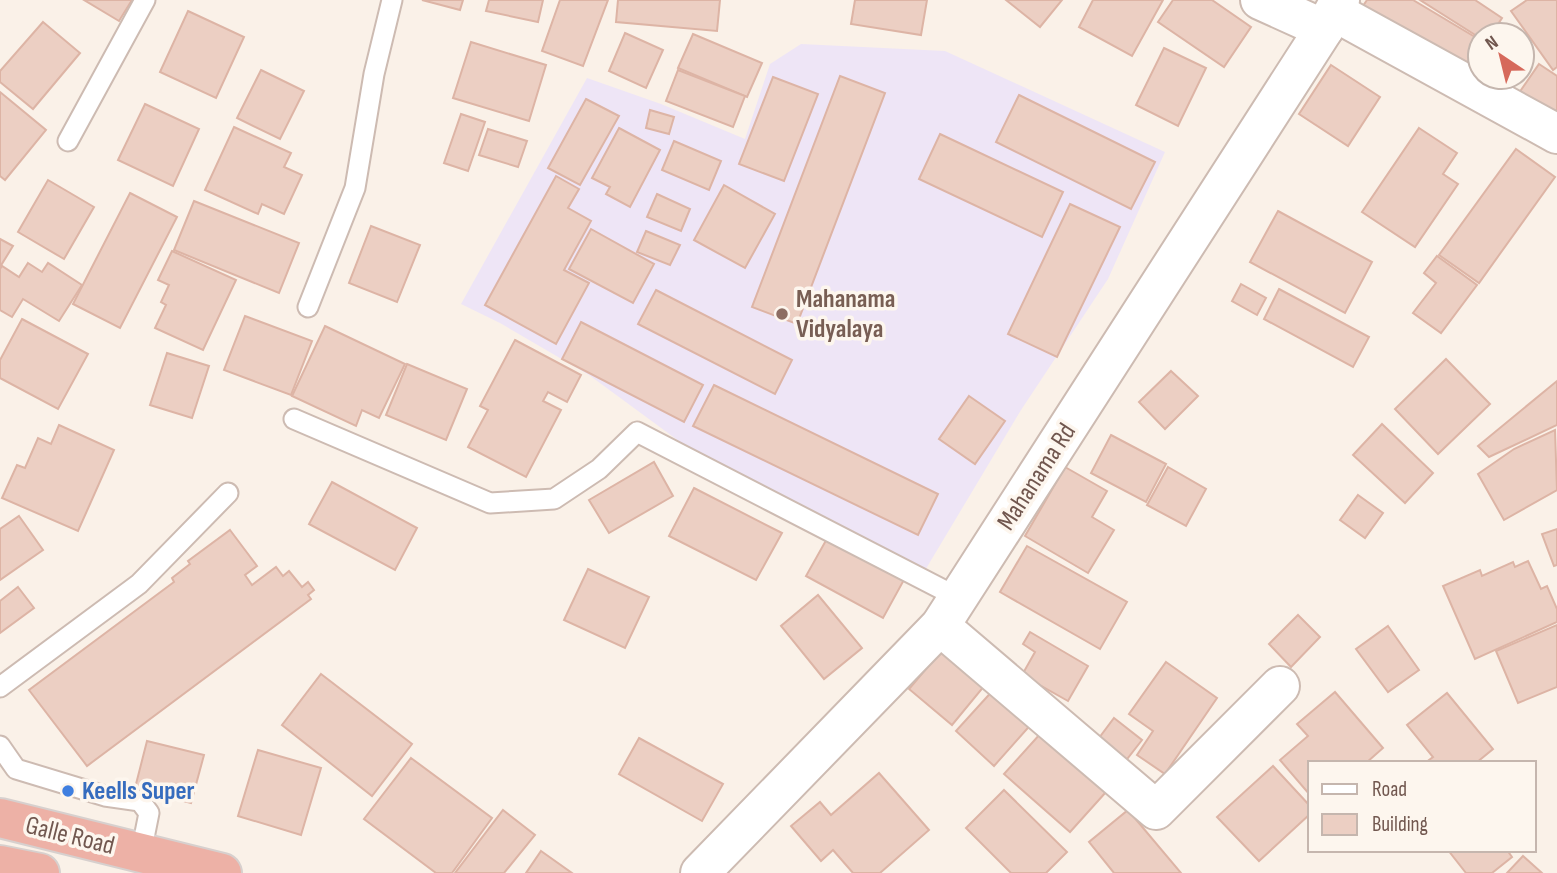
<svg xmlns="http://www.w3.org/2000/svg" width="1557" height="873" font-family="'Sofia Sans Condensed',sans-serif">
	<rect width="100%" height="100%" fill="#faf1e8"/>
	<path fill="#eee5f6" d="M801,44l144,7 220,101 -57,127 -87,131 -97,162 -222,-114 -113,-83 -89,-52 -39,-19 126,-226 74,26 84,35 25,-75z"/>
	<g fill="#eccfc3" stroke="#ddb4a5" stroke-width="2">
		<path d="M84,0h48l-13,21z"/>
		<path d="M422,0h41l-3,10z"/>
		<path d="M489,0h54l-5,22 -52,-11z"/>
		<path d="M560,0h48l-25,66 -41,-15z"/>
		<path d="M618,0h102l-3,31 -101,-9z"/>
		<path d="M855,0h72l-6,35 -70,-11z"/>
		<path d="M1006,0h56l-22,27z"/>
		<path d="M1093,0h70l-31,56 -53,-29z"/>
		<path d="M1173,0h39l39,27 -27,40 -66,-45z"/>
		<path d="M1367,0h46l67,40v26l-4,6 -113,-66z"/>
		<path d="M1420,0h55l27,18 -11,17h-11v3z"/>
		<path d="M1527,0h30v67l-4,3 -42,-59z"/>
		<path d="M188,11l56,26 -28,61 -56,-26z"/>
		<path d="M43,22l37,31 -47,56 -33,-27v-11z"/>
		<path d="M625,33l38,17 -17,38 -37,-17z"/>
		<path d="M693,34l69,29 -15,34 -69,-29z"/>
		<path d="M471,42l75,23 -17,56 -76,-23z"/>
		<path d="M1164,48l42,20 -28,58 -42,-21z"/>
		<path d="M1539,64l18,12v43l-38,-26z"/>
		<path d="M1331,65l49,32 -32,49 -49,-32z"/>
		<path d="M261,70l43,21 -24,48 -43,-21z"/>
		<path d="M678,70l67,26 -12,31 -67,-26z"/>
		<path d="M840,76l45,17 -88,231 -45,-17z"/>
		<path d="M773,77l45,17 -34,87 -45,-17z"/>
		<path d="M0,92l46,38 -41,50 -5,-4z"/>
		<path d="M1019,95l136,67 -24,47 -135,-67z"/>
		<path d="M586,99l33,17 -39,69 -32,-17z"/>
		<path d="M145,104l54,25 -26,57 -55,-26z"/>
		<path d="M650,110l24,7 -5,17 -23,-6z"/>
		<path d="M461,114l24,8 -17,49 -24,-8z"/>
		<path d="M234,127l57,26 -7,14 18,8 -18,39 -22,-10 -4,10 -53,-24z"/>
		<path d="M619,128l41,22 -30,57 -24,-13 4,-7 -18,-9z"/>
		<path d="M1419,128l38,25 -14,21 15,10 -43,63 -53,-35z"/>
		<path d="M488,129l39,12 -9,26 -39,-12z"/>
		<path d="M940,134l123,58 -21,45 -123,-58z"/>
		<path d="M674,141l47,20 -12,29 -47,-20z"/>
		<path d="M1516,149l39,28 -76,106 -40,-28z"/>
		<path d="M556,176l23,13 -11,19 23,13 -27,49 25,13 -33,61 -71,-39z"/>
		<path d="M48,180l46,27 -30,52 -46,-27z"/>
		<path d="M724,185l51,29 -30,54 -51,-28z"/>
		<path d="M130,193l47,24 -57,111 -47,-24z"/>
		<path d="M657,194l33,15 -9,22 -34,-14z"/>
		<path d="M194,201l105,42 -20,50 -105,-43z"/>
		<path d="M1070,204l50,23 -63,130 -49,-23z"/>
		<path d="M1278,211l94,51 -27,51 -95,-51z"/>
		<path d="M371,226l49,19 -23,57 -48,-19z"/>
		<path d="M591,229l63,35 -21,39 -64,-34z"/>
		<path d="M646,231l34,14 -10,20 -33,-13z"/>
		<path d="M0,239l13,7 -13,21z"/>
		<path d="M172,251l64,29 -33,70 -48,-22 11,-23 -5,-3 8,-17 -11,-5z"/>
		<path d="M1437,256l40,29 -36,48 -28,-20 23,-30 -12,-10z"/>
		<path d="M28,263l14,9 6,-9 34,22 -23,36 -36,-22 -11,18 -12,-7v-41l2,-3 17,11z"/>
		<path d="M1241,284l25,14 -9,17 -25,-14z"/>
		<path d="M1279,289l90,48 -16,30 -89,-48z"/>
		<path d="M656,290l136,70 -17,34 -137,-70z"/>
		<path d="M245,316l67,25 -21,54 -67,-25z"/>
		<path d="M22,319l66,35 -30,55 -58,-31v-18z"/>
		<path d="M581,322l122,63 -19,37 -122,-63z"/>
		<path d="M325,326l80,38 -26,54 -17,-8 -6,16 -64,-30z"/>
		<path d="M515,340l66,35 -14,27 -19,-10 -5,9 18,9 -35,67 -58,-30 20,-37 -8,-4z"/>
		<path d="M167,353l42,13 -17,52 -42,-13z"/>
		<path d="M1446,359l44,45 -52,50 -43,-45z"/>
		<path d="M407,364l60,25 -21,51 -60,-25z"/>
		<path d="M1171,371l27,25 -33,33 -26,-27z"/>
		<path d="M1557,381v44l-68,32 -11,-11z"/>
		<path d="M714,385l224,109 -20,41 -225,-109z"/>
		<path d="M969,396l36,25 -30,43 -36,-25z"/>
		<path d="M1382,424l51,49 -28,30 -52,-48z"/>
		<path d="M59,425l55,25 -36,81 -76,-33 15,-33 8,3 13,-30 13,6z"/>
		<path d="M1555,430l2,60 -53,30 -26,-46 36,-25z"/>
		<path d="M1111,435l55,29 -20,38 -55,-29z"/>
		<path d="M654,462l19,34 -64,37 -20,-33z"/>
		<path d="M1065,467l42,24 -15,26 22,13 -26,43 -63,-37z"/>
		<path d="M1168,467l38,22 -20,37 -39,-21z"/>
		<path d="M332,482l85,46 -22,42 -86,-46z"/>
		<path d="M694,488l88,45 -26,47 -87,-44z"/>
		<path d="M1358,495l25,18 -18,25 -25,-18z"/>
		<path d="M19,516l24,34 -43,30v-51z"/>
		<path d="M1557,529v36l-3,1 -12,-32z"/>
		<path d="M230,530l27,36 -12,9 7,10 24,-18 7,9 6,-5 13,16 6,-5 6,8 -6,5 3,4 -224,167 -58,-76 145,-108 -2,-4 18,-14 -2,-3z"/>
		<path d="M829,535l76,43 -22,40 -77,-42z"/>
		<path d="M1027,546l100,56 -27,47 -100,-57z"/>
		<path d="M1528,561l13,28 6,-3 10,23v13l-82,37 -32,-73 37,-16 2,6 31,-14 2,5z"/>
		<path d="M588,569l61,28 -24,51 -61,-28z"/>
		<path d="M18,587l16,21 -34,25v-32z"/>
		<path d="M818,595l44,53 -38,31 -43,-53z"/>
		<path d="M1298,615l22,22 -29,30 -22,-23z"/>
		<path d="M1557,625v62l-39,16 -22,-52z"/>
		<path d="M1388,626l31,44 -31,22 -32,-43z"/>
		<path d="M1030,632l58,34 -20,35 -46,-26 13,-23 -12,-8z"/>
		<path d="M947,644l43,35 -38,46 -43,-36z"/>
		<path d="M1166,662l51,36 -52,76 -28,-19 16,-24 -24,-17z"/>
		<path d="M321,674l91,70 -40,52 -90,-71z"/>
		<path d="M996,687l38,34 -40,45 -38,-35z"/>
		<path d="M1335,692l48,56 -17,15h-56v32l-30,-35 28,-24 -11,-12z"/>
		<path d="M1447,693l46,56 -17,14h-51l8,-6 -26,-32z"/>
		<path d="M1114,718l28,22 -18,23 -28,-21z"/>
		<path d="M1041,733l65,59 -36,40 -66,-58z"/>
		<path d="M639,738l84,46 -21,37 -83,-47z"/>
		<path d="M147,741l57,14 -13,48 -56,-15z"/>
		<path d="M258,750l63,18 -20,67 -63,-19z"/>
		<path d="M411,758l81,60 -40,55h-16l-72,-54z"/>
		<path d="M1273,766l37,40v8l-51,47 -42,-44z"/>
		<path d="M879,773l50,57 -49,43h-27l-20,-23 -12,11 -30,-35 29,-24 11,13z"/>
		<path d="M1004,790l63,62 -21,21h-35l-45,-45z"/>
		<path d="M503,810l32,25 -31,38h-49z"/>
		<path d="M1128,810l53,63h-67l-25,-31z"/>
		<path d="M1448,850h59l5,7 -20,16h-26z"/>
		<path d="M541,851l31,22h-46z"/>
		<path d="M1523,856l19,17h-35z"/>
	</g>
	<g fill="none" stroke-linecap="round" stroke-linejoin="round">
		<defs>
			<g id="lane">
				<path d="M68,141l77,-141"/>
				<path d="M308,307l47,-119 19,-114 18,-74"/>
				<path d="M294,419l196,84 64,-4 45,-30 38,-37 322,166"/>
				<path d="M0,687l139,-103 89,-91"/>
				<path d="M0,746l16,23 89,27 35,5 9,12 -8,40"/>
			</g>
			<g id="street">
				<path d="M1260,0l64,29"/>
				<path d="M1335,12l222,122"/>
				<path d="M940,626l216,184 124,-124"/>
				<path d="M700,873l240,-247 384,-597 16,-29"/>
			</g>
			<g id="highway">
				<path d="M0,818l222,55"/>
				<path d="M0,865l40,8"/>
			</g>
		</defs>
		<use href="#lane" stroke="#cdbbb2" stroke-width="23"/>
		<use href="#street" stroke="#cdbbb2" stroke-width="42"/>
		<use href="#highway" stroke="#d7d0ce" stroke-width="42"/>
		<use href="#lane" stroke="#fff" stroke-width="19"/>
		<use href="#street" stroke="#fff" stroke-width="38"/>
		<use href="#highway" stroke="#edb1a6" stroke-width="38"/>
	</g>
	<circle fill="#8d6e63" stroke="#fdf6ee" stroke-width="2.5" cx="782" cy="314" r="7"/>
	<circle fill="#3f7fe0" stroke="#fdf6ee" stroke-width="2.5" cx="68" cy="791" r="7"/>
	<g text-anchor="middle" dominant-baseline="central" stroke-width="7" stroke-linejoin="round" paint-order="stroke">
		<g font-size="26" font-weight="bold" fill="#785e54" stroke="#fdf6ee" text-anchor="start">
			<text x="796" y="299">Mahanama<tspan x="796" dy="30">Vidyalaya</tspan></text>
		</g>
		<g font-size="26" fill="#71574f" stroke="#fdf6ee">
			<text transform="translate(1037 477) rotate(-57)">Mahanama Rd</text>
			<text transform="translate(70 836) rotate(14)">Galle Road</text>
		</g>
		<g font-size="26" font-weight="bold" fill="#366cbe" stroke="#fdf6ee" text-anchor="start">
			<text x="82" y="791">Keells Super</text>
		</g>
	</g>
	<rect x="1308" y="761" width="228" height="91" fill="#fdf6ee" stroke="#c5b6ae" stroke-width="2"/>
	<rect x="1322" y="784" width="35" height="10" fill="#ffffff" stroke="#c5b6ae" stroke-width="2"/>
	<text x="1372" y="796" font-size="21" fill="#71574f">Road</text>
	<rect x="1322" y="814" width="35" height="21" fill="#eccfc3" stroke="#c5b6ae" stroke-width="2"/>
	<text x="1372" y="831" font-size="21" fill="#71574f">Building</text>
	<g transform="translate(1501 56) rotate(325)"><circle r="33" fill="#fdf6ee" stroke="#c5b6ae" stroke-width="2"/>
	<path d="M0-5L12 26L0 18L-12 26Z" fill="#d6695b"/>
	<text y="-10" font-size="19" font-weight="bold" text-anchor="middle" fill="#71574f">N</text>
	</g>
</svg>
